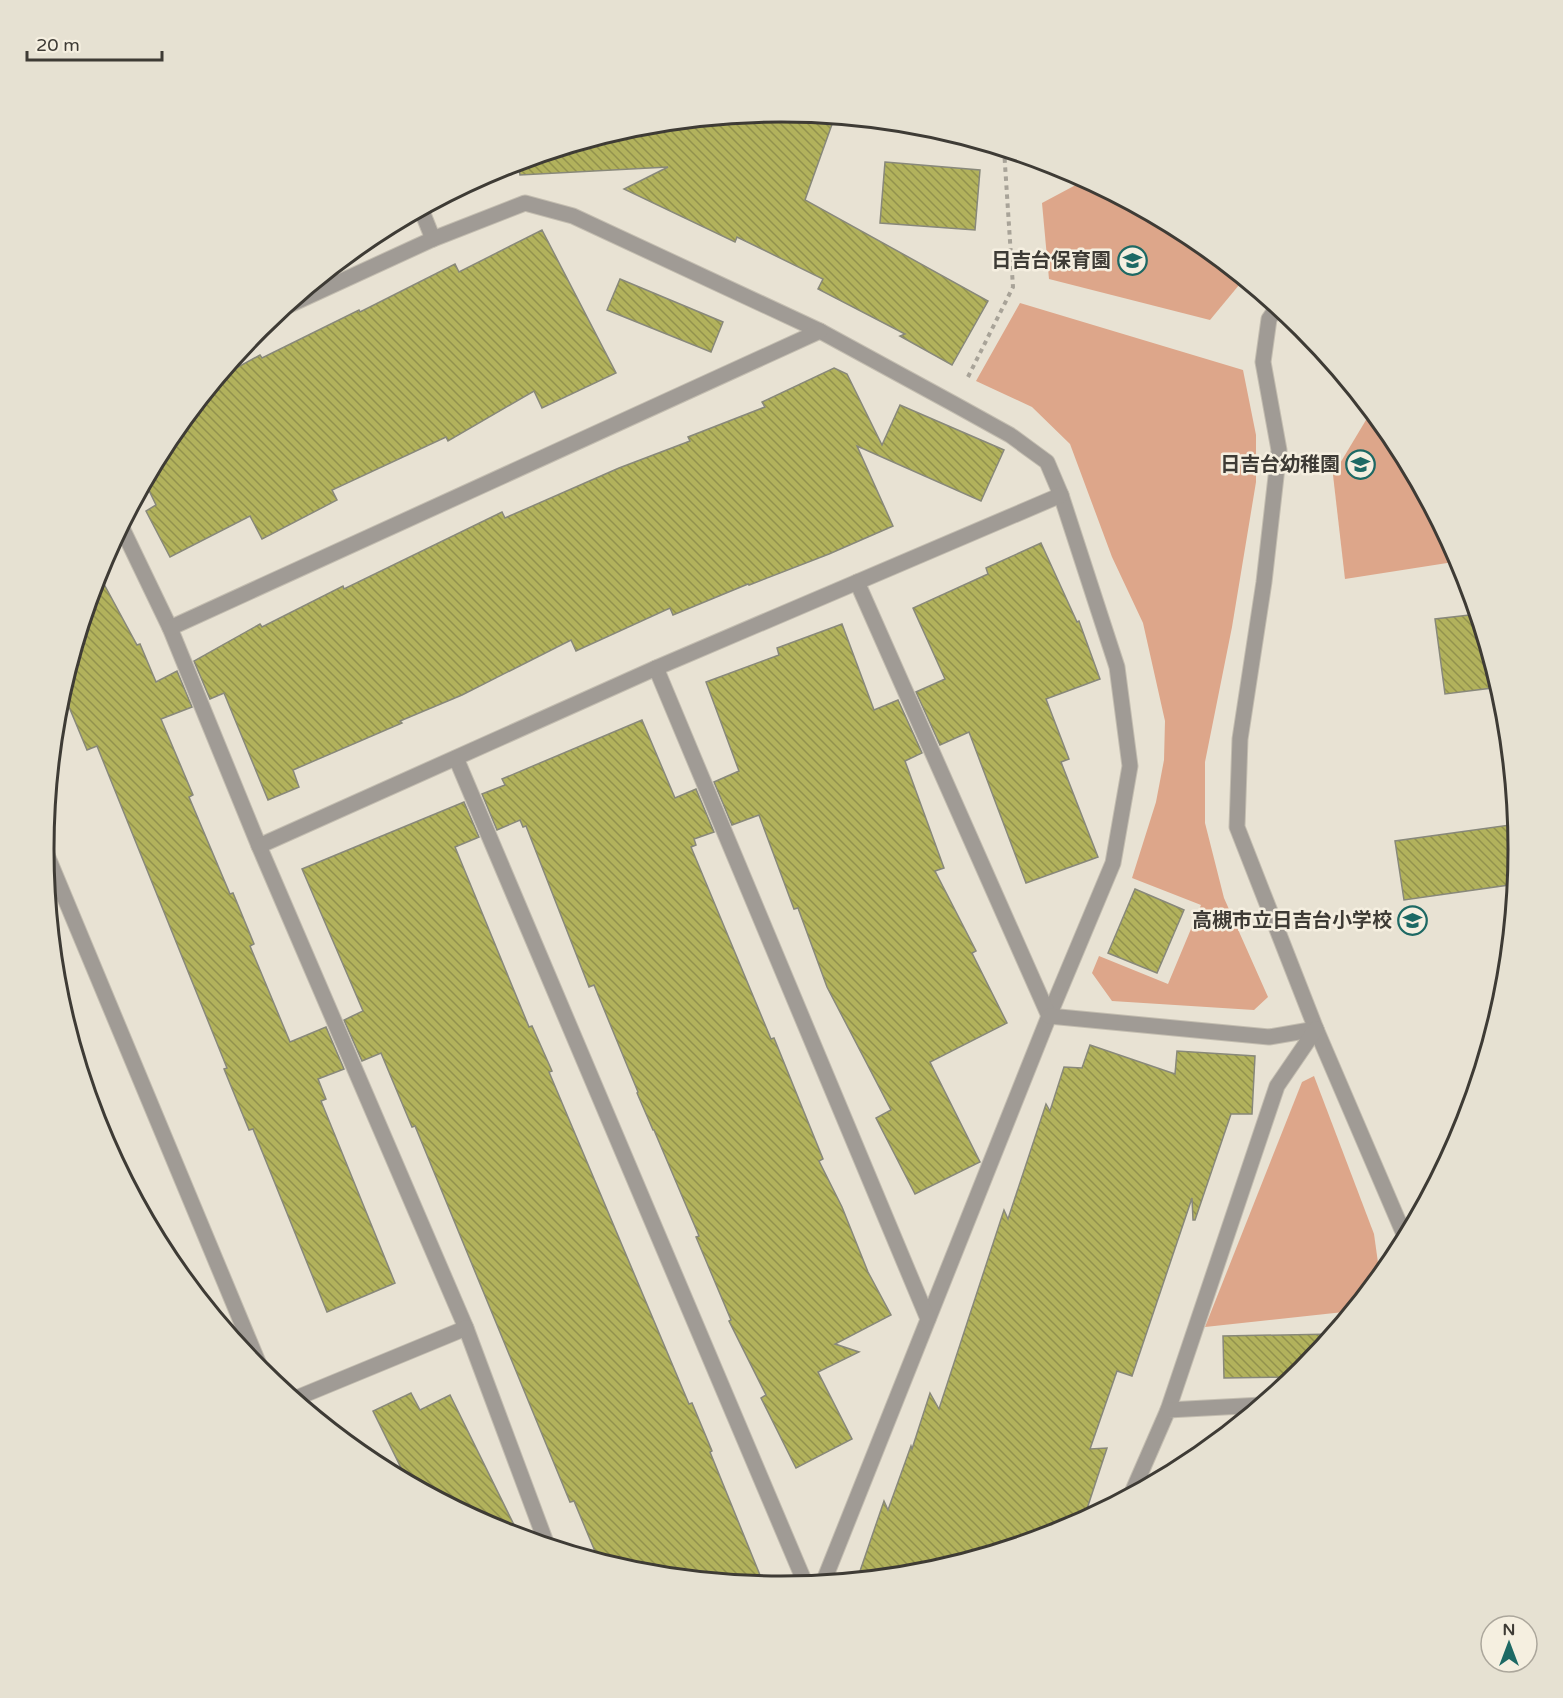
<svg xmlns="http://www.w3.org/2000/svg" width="1563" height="1698" font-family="'Varela Round','Noto Sans JP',sans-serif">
	<defs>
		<pattern id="building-back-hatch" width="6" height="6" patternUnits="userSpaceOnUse" patternTransform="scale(1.5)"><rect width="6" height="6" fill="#b2b25c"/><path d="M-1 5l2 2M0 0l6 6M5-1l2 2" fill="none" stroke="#92924d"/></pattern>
	</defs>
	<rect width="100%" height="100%" fill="#e8e2d3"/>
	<g fill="#dda68a">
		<path d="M1087,179l105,57 52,43 -34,41 -161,-41 -7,-76z"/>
		<path d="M1020,303l223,67 13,65v47l-24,145 -27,135v61l19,75 44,99 -14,13 -142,-9 -20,-28 7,-17 69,28 33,-79 -69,-27 24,-76 8,-42 1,-39 -22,-98 -31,-66 -42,-113 -38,-37 -56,-26z"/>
		<path d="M1378,418l17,21 65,122 -115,18 -12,-104 33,-55z"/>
		<path d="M1314,1076l60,158 6,43 -27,34 -148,16 97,-245z"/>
	</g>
	<g fill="url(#building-back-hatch)" stroke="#88887a" stroke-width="1.5">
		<path d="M781,111l54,5 -30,84 183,101 -36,64 -52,-29 5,-2 -87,-45 5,-10 -86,-42 -2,5 -111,-53 44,-22 -148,8 -2,-14 120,-36z"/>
		<path d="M885,162l95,8 -5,60 -95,-7z"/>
		<path d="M542,230l74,143 -74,35 -8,-17 -86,50 -2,-4 -114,53 5,10 -75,39 -12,-23 -80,41 -24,-46 10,-6 -11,-23 23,-43 50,-61 42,-23 2,3 97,-48 1,2 95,-48 4,8z"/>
		<path d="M620,279l103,43 -12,30 -104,-42z"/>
		<path d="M834,368l13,6 35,71 18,-40 104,45 -23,51 -124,-55 36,80 -64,28 -80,31 -1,-1 -75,31 -3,-7 -94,43 -5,-11 -109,55 -62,26 2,2 -109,47 6,17 -31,13 -44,-107 -14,6 -16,-38 66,-37 2,3 81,-41 1,3 158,-77 3,6 114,-50 71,-27 -2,-4 77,-30 -3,-5z"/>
		<path d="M1041,543l36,79 2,-1 21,58 -54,20 23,60 -8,3 37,95 -72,26 -57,-151 -29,13 -24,-53 29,-13 -32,-71 75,-34 -2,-6z"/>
		<path d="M98,573l39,72 3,-1 16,38 21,-11 15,36 -31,12 32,76 -4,2 41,97 3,-1 21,51 -4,2 40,96 36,-15 18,42 -26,10 8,20 -5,2 74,182 -68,29 -74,-183 -4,1 -25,-61 3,-1 -130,-322 -10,4 -25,-60z"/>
		<path d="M1478,614l22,73 -55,7 -10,-75z"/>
		<path d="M842,624l32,86 24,-10 24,53 -17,8 39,107 -9,3 41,80 -4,2 35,70 -77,39 50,100 -65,32 -39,-76 15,-8 -64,-123 -29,-79 -4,1 -35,-94 -27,10 -18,-43 25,-11 -33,-89 73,-27 -2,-7z"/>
		<path d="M642,720l33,78 21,-9 18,43 -20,7 2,6 -5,2 80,192 3,-1 49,121 -4,2 23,46 26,65 23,43 -56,29 24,8 -41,20 34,67 -56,29 -35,-70 5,-3 -37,-74 2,-1 -35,-83 3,-1 -45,-106h-1l-16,-37 1,-1 -44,-107 -5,2 -63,-161 -3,1 -3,-7 -23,10 -15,-36 23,-9 -3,-6z"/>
		<path d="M464,802l15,35 -24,10 74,180 3,-1 20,45 -3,1 113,268 27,64 3,-1 20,48 -2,1 54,133 -127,-12 -38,-12 -25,-60 -4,1 -155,-376 -3,1 -31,-74 -19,8 -18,-41 19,-9 -61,-142z"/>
		<path d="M1517,824l3,25 -4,35 -112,16 -9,-59z"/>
		<path d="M1135,889l49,21 -27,63 -49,-20z"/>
		<path d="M1090,1045l85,29 2,-23 78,5 -3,58h-21l-36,106h-2l-1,-22 -60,178 -15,-5 -27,78 17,-1 -24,73 -19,10 -139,42 -68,7 27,-79 4,9 23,-64 1,3 18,-56 9,16 65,-199 4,9 38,-115 4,7 14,-44 18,1z"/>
		<path d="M1334,1334l-38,43 -72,1 -1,-42z"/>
		<path d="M411,1393l9,17 30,-15 70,142 -21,-6 -91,-49 -35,-71z"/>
	</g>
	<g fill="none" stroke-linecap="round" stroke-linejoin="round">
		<defs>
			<g id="minor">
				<path d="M421,209l12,30"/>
				<path d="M1278,306l-9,13 -6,43 16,88 -15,132 -24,157 -3,88 79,202 90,210"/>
				<path d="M283,308l150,-69 92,-36 48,13 247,115 134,73 56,31 37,27 14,33 56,172 13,99 -17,97 -64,153 -226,567"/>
				<path d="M121,526l49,102 89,218 207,482 81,217"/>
				<path d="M857,582l192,434"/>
				<path d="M170,628l650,-297"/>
				<path d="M656,668l272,651"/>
				<path d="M456,758l350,827"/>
				<path d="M259,846l397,-178 405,-173"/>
				<path d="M44,848l219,526"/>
				<path d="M1049,1016l220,21 47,-8"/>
				<path d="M294,1399l172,-71"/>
				<path d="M1168,1410l109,-324 39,-57"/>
				<path d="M1131,1495l37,-85 94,-5"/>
			</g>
		</defs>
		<use href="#minor" stroke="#c3bdb0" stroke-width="17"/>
		<path stroke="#a8a398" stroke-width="4" stroke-dasharray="4.5 4.5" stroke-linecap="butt" d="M968,377l45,-90 -9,-138"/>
		<use href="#minor" stroke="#a09b95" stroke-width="15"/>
	</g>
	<defs>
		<symbol id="school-ring" viewBox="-11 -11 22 22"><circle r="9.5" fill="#f5efe0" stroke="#1d6964" stroke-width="1.5"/><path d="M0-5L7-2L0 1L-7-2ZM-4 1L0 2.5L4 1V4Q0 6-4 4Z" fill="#1d6964"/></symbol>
	</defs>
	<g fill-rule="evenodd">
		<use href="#school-ring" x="1116" y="244" width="33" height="33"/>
		<use href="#school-ring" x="1344" y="448" width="33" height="33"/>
		<use href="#school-ring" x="1396" y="904" width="33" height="33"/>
	</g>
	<g text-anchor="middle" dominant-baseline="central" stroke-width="5" stroke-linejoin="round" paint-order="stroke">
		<g font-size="20" font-weight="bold" fill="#3e3b35" stroke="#f5efe0" text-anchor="end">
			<text x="1111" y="261">日吉台保育園</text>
			<text x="1340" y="465">日吉台幼稚園</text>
			<text x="1392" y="921">高槻市立日吉台小学校</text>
		</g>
	</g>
	<path d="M0 0H1563V1698H0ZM54 849a727 727 0 1 1 1454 0a727 727 0 1 1-1454 0Z" fill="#e6e1d2" fill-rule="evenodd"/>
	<path fill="none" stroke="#3e3b35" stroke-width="3" d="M54 849a727 727 0 1 1 1454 0a727 727 0 1 1-1454 0Z"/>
	<g transform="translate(1509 1644)"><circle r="28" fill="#f5efe0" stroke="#aca79c" stroke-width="1.5"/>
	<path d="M0-4.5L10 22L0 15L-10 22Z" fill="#1d6964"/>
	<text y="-9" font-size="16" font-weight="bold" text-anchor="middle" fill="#3e3b35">N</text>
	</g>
	<path d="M27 51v9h135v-9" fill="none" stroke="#3e3b35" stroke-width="3"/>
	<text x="36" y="51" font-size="18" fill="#3e3b35" stroke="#f5efe0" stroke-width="4.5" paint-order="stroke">20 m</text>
</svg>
